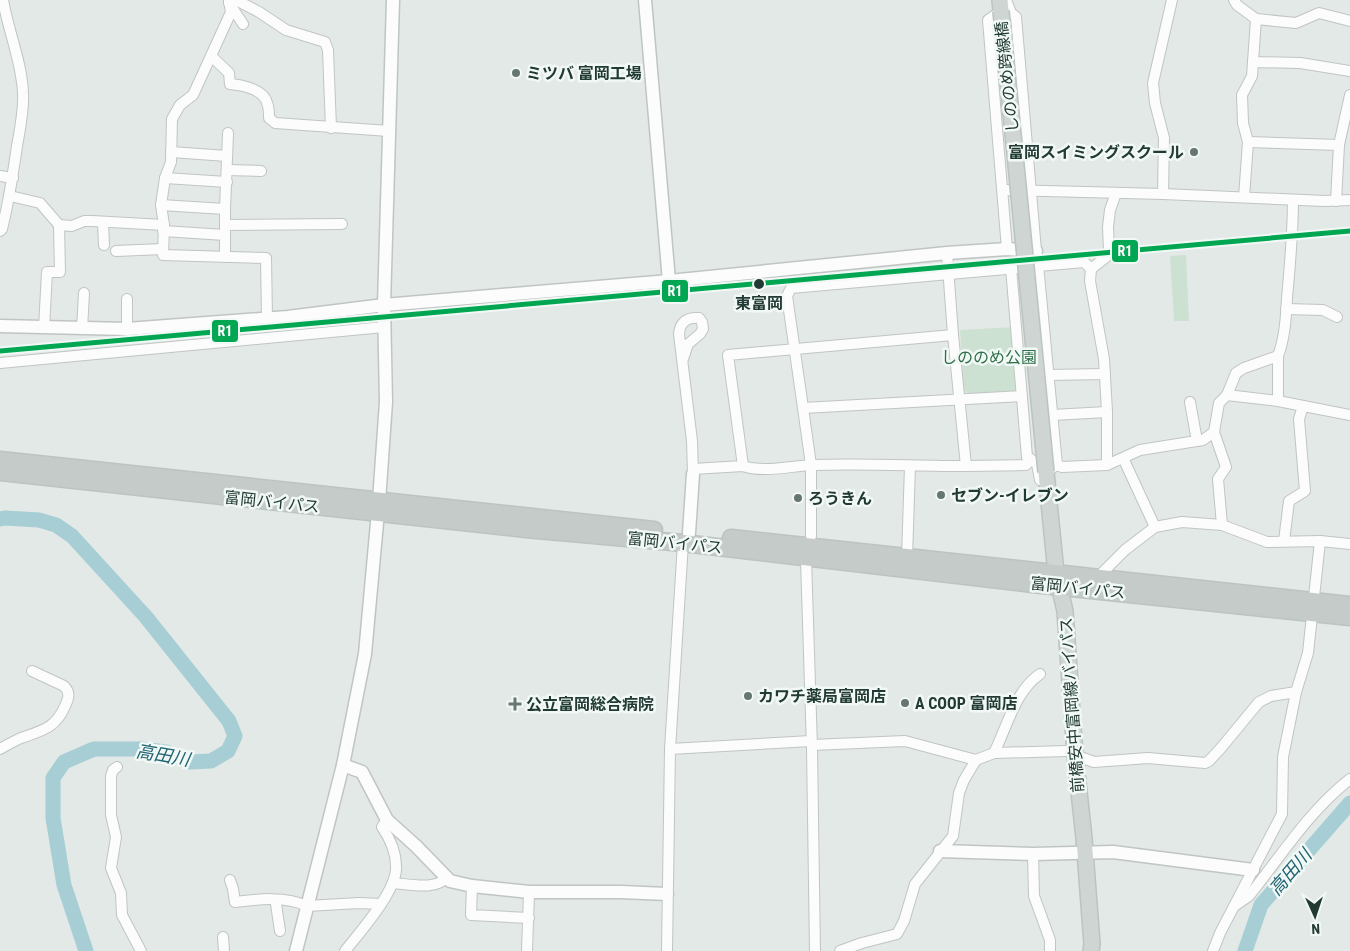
<svg xmlns="http://www.w3.org/2000/svg" width="1350" height="951" font-family="'Roboto Condensed','Noto Sans JP',sans-serif">
	<rect width="100%" height="100%" fill="#e3e9e6"/>
	<g fill="#cde1d3">
		<path d="M1186,255l3,66h-15l-4,-65z"/>
		<path d="M1014,327l5,58 -5,6 -45,3 -5,-4 -4,-60z"/>
	</g>
	<g fill="none" stroke-linecap="round" stroke-linejoin="round">
		<g stroke="#a6ced4" stroke-width="15">
			<path d="M0,519l5,-1 34,2 17,5 16,11 74,81 83,104 6,15 -7,15 -17,10 -21,1 -24,-10 -25,-3h-47l-30,13 -11,16v40l11,67 22,66"/>
			<path d="M1245,951l16,-46 89,-102"/>
		</g>
		<defs>
			<g id="minor">
				<path d="M229,0l2,12 -38,83 -13,10 -8,14 -1,43 -6,16 -4,27 3,20 -1,30 103,3 1,61"/>
				<path d="M236,0l23,12 27,18 39,12 3,8 3,78"/>
				<path d="M1006,0l5,13 5,4 20,234"/>
				<path d="M1234,0l3,5 19,14 -3,43"/>
				<path d="M229,3l14,21"/>
				<path d="M1001,11l-13,9 19,229"/>
				<path d="M1256,19l40,4 23,-10 31,8"/>
				<path d="M211,56l18,17 1,11c11,1 34,5 37,19 2,4 2,10 2,15l6,5 114,8"/>
				<path d="M1248,142l91,3"/>
				<path d="M171,152l56,4"/>
				<path d="M227,170l34,1"/>
				<path d="M0,176l13,2"/>
				<path d="M165,178l62,4"/>
				<path d="M1003,190l160,4 162,7 25,-1"/>
				<path d="M1163,194l1,-56 -9,-35 -2,-20 19,-83"/>
				<path d="M10,196l30,7 19,22 1,47h-13l-3,56"/>
				<path d="M1244,197l4,-55 -5,-19 -1,-28 10,-19 1,-14 47,1 50,8"/>
				<path d="M1336,201l3,-56 11,-50"/>
				<path d="M161,205l64,4"/>
				<path d="M103,222l1,23"/>
				<path d="M59,225l13,1 12,-5h8l72,4"/>
				<path d="M225,225l117,-1"/>
				<path d="M0,231l2,-2c7,-28 11,-55 15,-83 3,-17 7,-35 6,-53 -1,-30 -15,-63 -20,-93"/>
				<path d="M163,231l62,4"/>
				<path d="M116,251l47,-2"/>
				<path d="M947,253l6,82"/>
				<path d="M225,257v-48l3,-76"/>
				<path d="M1038,265l19,200 -5,3"/>
				<path d="M1011,268l16,189 10,7 3,16"/>
				<path d="M1286,309l37,1 14,7"/>
				<path d="M82,329l2,-36"/>
				<path d="M127,329v-30"/>
				<path d="M683,359l5,-15 12,-10 3,-5 -1,-7 -3,-4c-12,-1 -19,4 -20,16l13,107 1,33"/>
				<path d="M0,363l384,-36"/>
				<path d="M1048,375l57,-1"/>
				<path d="M1227,395l9,-22 8,-5 34,-12c7,-19 8,-39 9,-58 3,-33 6,-65 6,-98"/>
				<path d="M1278,401v-45"/>
				<path d="M1190,402l7,39"/>
				<path d="M803,408l-16,-112 4,-8 293,-26 7,7"/>
				<path d="M1052,415l55,-3"/>
				<path d="M1214,432l12,35 -8,12 4,46"/>
				<path d="M1123,458l32,69"/>
				<path d="M1057,465l5,2 45,-2 33,-15 63,-10 11,-8 5,-29 8,-8 51,6 72,14"/>
				<path d="M1107,465v-53l-3,-53 -14,-78 1,-12 15,-12 3,-6 -1,-24 2,-17 6,-17"/>
				<path d="M966,466l60,-1 5,-6"/>
				<path d="M693,469l50,-3c21,7 47,0 69,-1 51,-2 103,1 154,1l-13,-131 -225,20 15,111"/>
				<path d="M811,536v-71l-8,-57 219,-12"/>
				<path d="M1284,541l5,-40 16,-10 -6,-72 4,-13"/>
				<path d="M907,558l3,-92"/>
				<path d="M806,559l6,189 3,203"/>
				<path d="M1098,577l27,-27 30,-23 27,-5 40,3 45,17 53,-1 30,3"/>
				<path d="M812,745l93,-4 71,19 18,-7 72,-2"/>
				<path d="M0,749c7,-4 14,-8 21,-11 23,-8 35,-10 45,-34 3,-7 4,-12 -2,-18l-32,-15"/>
				<path d="M670,749l141,-8"/>
				<path d="M994,753c13,-26 21,-62 46,-79"/>
				<path d="M1075,755l19,7 54,-4 57,5 4,-2 12,-13 38,-46 12,-6 25,-4"/>
				<path d="M117,767l-4,3 -2,6v39l5,22 -5,31 10,25 1,22 19,36"/>
				<path d="M1033,854l1,42 16,44v11"/>
				<path d="M230,880l3,9 2,13c23,-3 51,-6 72,4l52,-3 22,1"/>
				<path d="M393,883c16,1 43,8 54,-6"/>
				<path d="M472,886l-1,29 58,3"/>
				<path d="M278,900l-2,4 4,27"/>
				<path d="M1236,905l13,-9c32,-40 60,-85 101,-117"/>
				<path d="M223,937l1,14"/>
				<path d="M345,951c15,-19 49,-57 51,-81 1,-16 -5,-30 -14,-43l5,-7"/>
				<path d="M527,951l2,-59"/>
				<path d="M667,951l3,-202 13,-206 3,-4"/>
				<path d="M840,951l22,-8 35,-9 7,-13 11,-37 38,-48 6,-43 5,-13 12,-20"/>
				<path d="M1213,951l7,-18 62,-119 1,-57 13,-65 12,-39 12,-112"/>
			</g>
			<g id="tertiary">
				<path d="M645,0l24,281"/>
				<path d="M0,326l127,3 161,-12 96,-12 285,-24 278,-28 60,-4 29,2"/>
				<path d="M689,533l4,-59"/>
				<path d="M343,765l19,7 25,48 29,26 34,35 22,5 57,6h92l46,2"/>
				<path d="M940,851l93,3 80,-2 140,18"/>
				<path d="M296,951l47,-186 22,-111 14,-153 7,-99 -2,-97 9,-305"/>
			</g>
			<g id="primary">
				<path d="M1000,0l1,11"/>
				<path d="M1046,472l10,101 9,38 10,144 9,83 8,106 -1,7"/>
			</g>
			<g id="trunk">
				<path d="M0,460l654,70"/>
				<path d="M0,472l526,57 157,14 350,41 317,33"/>
				<path d="M731,538l619,67"/>
			</g>
		</defs>
		<use href="#minor" stroke="#c0c5c3" stroke-width="12"/>
		<use href="#tertiary" stroke="#c0c5c3" stroke-width="15"/>
		<use href="#primary" stroke="#bcc4c2" stroke-width="18"/>
		<use href="#trunk" stroke="#bcc4c2" stroke-width="19"/>
		<use href="#minor" stroke="#fbfcfb" stroke-width="10"/>
		<use href="#tertiary" stroke="#fbfcfb" stroke-width="12"/>
		<use href="#primary" stroke="#ced5d2" stroke-width="15"/>
		<use href="#trunk" stroke="#c4cbc9" stroke-width="16"/>
		<defs>
			<path id="primary-bridge" d="M1001,11l45,461"/>
		</defs>
		<use href="#primary-bridge" stroke="#bcc4c2" stroke-width="18" stroke-linecap="butt"/>
		<use href="#primary-bridge" stroke="#ced5d2" stroke-width="15"/>
		<defs>
			<path id="rail-1" d="M0,351l1350,-120"/>
		</defs>
		<use href="#rail-1" stroke="#f1f8f5" stroke-width="9"/>
		<use href="#rail-1" stroke="#00a651" stroke-width="5"/>
	</g>
	<g fill="#667772" stroke="#f1f8f5" stroke-width="2">
		<circle cx="516" cy="73" r="5"/>
		<circle cx="1194" cy="152" r="5"/>
		<circle cx="941" cy="495" r="5"/>
		<circle cx="798" cy="498" r="5"/>
		<circle cx="748" cy="696" r="5"/>
		<circle cx="905" cy="703" r="5"/>
		<path d="M512.5 696.5h5v5h5v5h-5v5h-5v-5h-5v-5h5z"/>
	</g>
	<circle fill="#223a34" stroke="#f1f8f5" stroke-width="2" cx="759" cy="284" r="6"/>
	<g text-anchor="middle" dominant-baseline="central" stroke-width="5" stroke-linejoin="round" paint-order="stroke">
		<g font-size="16" font-weight="bold" fill="#223a34" stroke="#f1f8f5" text-anchor="start">
			<text x="526" y="73">ミツバ 富岡工場</text>
			<text x="1184" y="152" text-anchor="end">富岡スイミングスクール</text>
			<text x="951" y="495">セブン-イレブン</text>
			<text x="808" y="498">ろうきん</text>
			<text x="758" y="696">カワチ薬局富岡店</text>
			<text x="915" y="703">A COOP 富岡店</text>
			<text x="526" y="704">公立富岡総合病院</text>
		</g>
		<g font-size="16" fill="#223a34" stroke="#f1f8f5">
			<text transform="translate(1007 77) rotate(-96)">しののめ跨線橋</text>
			<text transform="translate(272 502) rotate(6)">富岡バイパス</text>
			<text transform="translate(675 543) rotate(6)">富岡バイパス</text>
			<text transform="translate(1078 588) rotate(6)">富岡バイパス</text>
			<text transform="translate(1072 705) rotate(-94)">前橋安中富岡線バイパス</text>
		</g>
		<g font-size="16" font-weight="bold" fill="#223a34" stroke="#f1f8f5">
			<text x="759" y="303">東富岡</text>
		</g>
		<g font-size="16" fill="#2f6f49" stroke="#f1f8f5">
			<text x="989" y="357">しののめ公園</text>
		</g>
		<g font-size="18" font-style="italic" fill="#206473" stroke="#f1f8f5">
			<text transform="translate(163 755) rotate(10)">高田川</text>
			<text transform="translate(1290 872) rotate(-49)">高田川</text>
		</g>
	</g>
	<g stroke="#f1f8f5" stroke-width="2">
		<rect x="1111" y="239" width="28" height="24" rx="5" fill="#00a651"/>
		<rect x="661" y="279" width="28" height="24" rx="5" fill="#00a651"/>
		<rect x="211" y="319" width="28" height="24" rx="5" fill="#00a651"/>
	</g>
	<g font-size="14" text-anchor="middle" font-weight="bold" fill="#fff">
		<text x="1125" y="256">R1</text>
		<text x="675" y="296">R1</text>
		<text x="225" y="336">R1</text>
	</g>
	<g transform="translate(1315 916) rotate(177)" stroke="#f1f8f5" stroke-width="4" paint-order="stroke">
	<path d="M0-4L9 19L0 12L-9 19Z" fill="#223a34"/>
	<text y="-8" font-size="14" font-weight="bold" text-anchor="middle" fill="#223a34">N</text>
	</g>
</svg>
